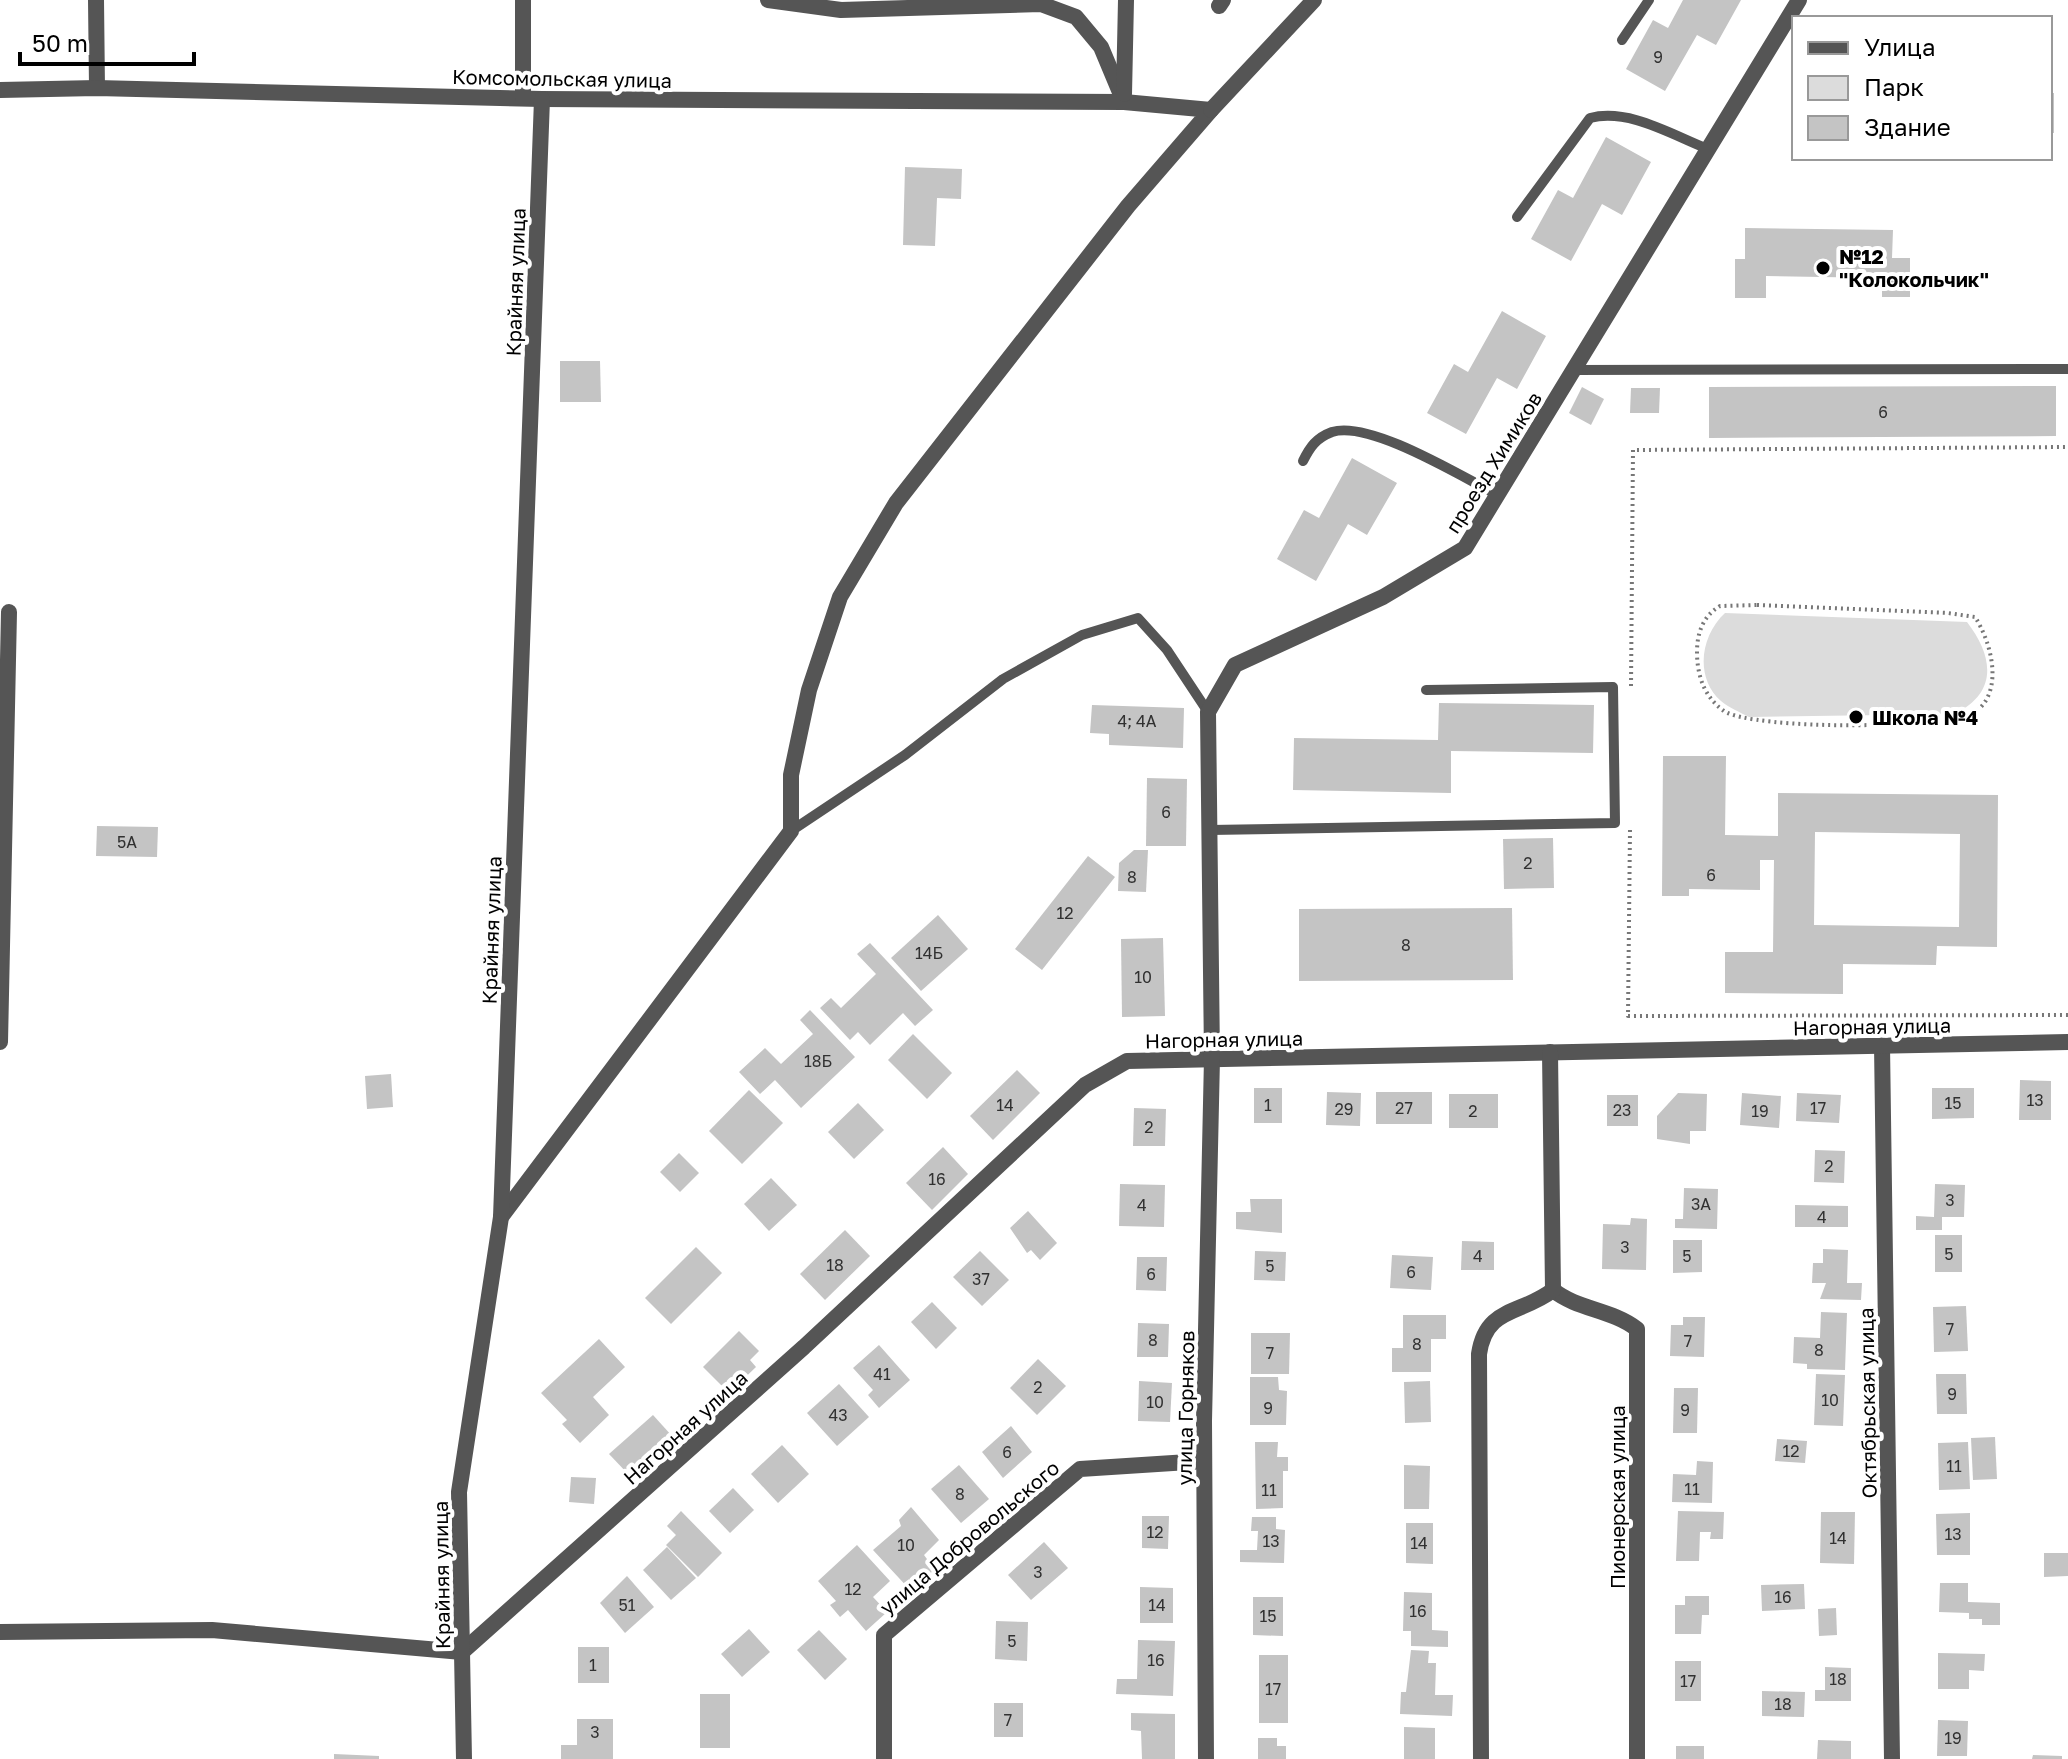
<svg xmlns="http://www.w3.org/2000/svg" width="2068" height="1759" font-family="'Golos Text',sans-serif">
	<rect width="100%" height="100%" fill="#fff"/>
	<path fill="#dcdcdc" d="M1725,613l242,9c27,35 31,71 -13,92l-205,3c-9,-5 -20,-9 -28,-16 -27,-24 -20,-66 4,-88z"/>
	<g fill="#c4c4c4" fill-rule="evenodd">
		<path d="M1683,0h58l-25,45 -19,-10 -32,56 -39,-22 27,-49 15,8z"/>
		<rect x="2050" y="93" width="4" height="40"/>
		<path d="M1606,137l45,25 -29,53 -20,-11 -31,57 -40,-22 27,-49 15,8z"/>
		<path d="M905,167l57,2 -1,30 -24,-1 -2,48 -32,-1z"/>
		<path d="M1745,228l148,2 -1,28h18v39h-28v-19l-116,-2v22h-31v-39h10z"/>
		<path d="M1502,311l44,25 -29,53 -20,-11 -31,56 -39,-21 27,-49 14,8z"/>
		<path d="M560,361h40l1,41h-41z"/>
		<path d="M2056,386v50l-347,2v-51z"/>
		<path d="M1582,387l22,12 -13,26 -22,-12z"/>
		<path d="M1631,388h29l-1,25h-29z"/>
		<path d="M1352,458l45,25 -30,52 -19,-11 -32,57 -39,-22 27,-49 15,8z"/>
		<path d="M1439,703l155,2 -1,48 -142,-2v42l-158,-3 1,-52 144,2z"/>
		<path d="M1092,705l92,3 -1,40 -74,-3v-11l-19,-1z"/>
		<path d="M1663,756h63l-1,79 53,1v-43l220,2 -1,152 -60,-1 -1,19 -93,-1v30l-118,-1v-41h48l1,-92h-14v30l-71,-1v7h-27zM1815,832l145,2 -1,93 -145,-2z"/>
		<path d="M1147,778l40,1 -1,67h-40z"/>
		<path d="M97,826l61,1 -1,30 -61,-1z"/>
		<path d="M1553,838l1,50 -50,1 -1,-50z"/>
		<path d="M1134,850h14l-2,42 -28,-1 1,-28z"/>
		<path d="M1088,856l27,21 -73,93 -27,-21z"/>
		<path d="M1512,908l1,72 -214,1v-72z"/>
		<path d="M938,915l30,34 -47,42 -30,-33z"/>
		<path d="M1163,938l2,78 -43,1 -1,-78z"/>
		<path d="M870,943l63,67 -18,16 -12,-13 -33,32 -12,-13 -8,8 -30,-32 11,-10 10,10 35,-34 -19,-20z"/>
		<path d="M810,1010l45,47 -54,51 -26,-28 -15,14 -21,-22 26,-24 16,16 32,-30 -13,-14z"/>
		<path d="M913,1034l39,39 -25,26 -39,-39z"/>
		<path d="M1017,1070l23,23 -47,47 -23,-24z"/>
		<path d="M391,1074l2,33 -26,2 -2,-33z"/>
		<path d="M2020,1080l31,1v39h-32z"/>
		<rect x="1254" y="1088" width="28" height="35"/>
		<path d="M1932,1088h42v30l-42,1z"/>
		<path d="M749,1090l34,33 -41,41 -33,-33z"/>
		<path d="M1327,1092l34,1 -1,33 -34,-1z"/>
		<rect x="1376" y="1092" width="56" height="32"/>
		<path d="M1678,1093l29,1 -1,37h-16v13l-33,-5v-23z"/>
		<path d="M1742,1093l39,3 -2,32 -39,-3z"/>
		<path d="M1797,1093l44,2 -2,28 -43,-2z"/>
		<rect x="1449" y="1094" width="49" height="34"/>
		<rect x="1607" y="1095" width="31" height="31"/>
		<path d="M858,1103l26,27 -30,29 -26,-27z"/>
		<path d="M1134,1108l32,1 -1,37h-32z"/>
		<path d="M943,1147l25,27 -36,36 -26,-27z"/>
		<path d="M1815,1150l30,1 -1,32 -30,-1z"/>
		<path d="M679,1153l20,20 -19,19 -20,-20z"/>
		<path d="M771,1178l26,27 -28,26 -25,-27z"/>
		<path d="M1120,1184l45,1 -1,42 -45,-1z"/>
		<path d="M1935,1184l30,1 -1,32h-22v13h-26v-14l18,1z"/>
		<path d="M1684,1188l34,1 -1,40 -42,-1v-9h8z"/>
		<path d="M1250,1199h32v34l-46,-4v-17h15z"/>
		<path d="M1795,1205l53,1v21h-53z"/>
		<path d="M1028,1211l29,32 -17,17 -9,-10 -4,3 -17,-25z"/>
		<path d="M1631,1218l16,1 -1,51 -44,-1 1,-45 27,1z"/>
		<path d="M845,1230l25,26 -45,44 -25,-26z"/>
		<rect x="1935" y="1235" width="27" height="37"/>
		<path d="M1673,1240h29v32l-29,1z"/>
		<path d="M1462,1241l32,1v28h-33z"/>
		<path d="M696,1247l26,26 -51,51 -26,-26z"/>
		<path d="M1823,1249l25,1 -1,33h15l-1,17 -41,-1 6,-16h-14l1,-20h10z"/>
		<path d="M980,1251l29,29 -27,26 -29,-29z"/>
		<path d="M1255,1251l31,1 -1,29 -31,-1z"/>
		<path d="M1392,1255l41,2 -2,33 -41,-2z"/>
		<path d="M1137,1257h30l-1,34 -30,-1z"/>
		<path d="M932,1302l25,26 -21,21 -25,-27z"/>
		<path d="M1966,1306l2,45 -34,1 -1,-45z"/>
		<path d="M1821,1312l26,1 -2,57 -38,-1v-5l-14,-1 1,-26 26,1z"/>
		<path d="M1403,1315h43v24h-15v33h-39v-24h11z"/>
		<path d="M1683,1317h22l-1,40 -34,-1 1,-31h12z"/>
		<path d="M1138,1323l31,1 -1,33h-31z"/>
		<path d="M739,1331l20,20 -9,9 6,7 -27,26 -26,-26z"/>
		<path d="M1251,1333h39l-1,41h-38z"/>
		<path d="M599,1339l26,28 -32,30 16,18 -29,28 -18,-19 5,-4 -26,-27z"/>
		<path d="M879,1345l31,35 -31,28 -11,-13 5,-5 -20,-22z"/>
		<path d="M1038,1359l28,27 -29,29 -27,-27z"/>
		<path d="M1816,1374l29,1 -2,51 -29,-1z"/>
		<path d="M1936,1374h30l1,40h-30z"/>
		<path d="M1250,1377h28l1,13 8,1 -1,34h-36z"/>
		<path d="M1139,1381l33,2 -2,39 -32,-1z"/>
		<path d="M1430,1381l1,41 -26,1 -1,-41z"/>
		<path d="M839,1384l30,33 -32,29 -30,-33z"/>
		<path d="M1674,1388h24l-1,45h-24z"/>
		<path d="M653,1415l19,21 -43,39 -20,-21z"/>
		<path d="M1011,1426l21,26 -29,26 -21,-26z"/>
		<path d="M1995,1437l2,42 -24,1 -2,-42z"/>
		<path d="M1777,1439l30,2 -2,22 -30,-2z"/>
		<path d="M1255,1442h23l-1,15h11v14h-5v37l-27,1z"/>
		<path d="M1968,1442l2,47 -31,1 -1,-47z"/>
		<path d="M782,1445l27,29 -31,29 -27,-29z"/>
		<path d="M1697,1461l16,1 -1,41 -40,-1 1,-28 23,1z"/>
		<path d="M959,1465l30,34 -28,24 -30,-34z"/>
		<path d="M1404,1465l26,1 -1,43h-25z"/>
		<path d="M571,1477l25,1 -2,26 -25,-2z"/>
		<path d="M733,1488l21,22 -24,23 -21,-22z"/>
		<path d="M911,1507l28,33 -15,15 11,15 -24,21 -38,-41 28,-24 -2,-6z"/>
		<path d="M681,1511l41,42 -24,24 -32,-32 10,-10 -9,-9z"/>
		<path d="M1678,1511l46,1 -1,27h-13l1,-7h-11l-1,29h-23z"/>
		<path d="M1821,1512h34l-1,52 -34,-1z"/>
		<path d="M1970,1513v42h-33l-1,-41z"/>
		<path d="M1142,1516h27l-1,33 -26,-1z"/>
		<path d="M1252,1517h24v12l9,1 -1,33 -44,-1v-12h17l1,-19h-7z"/>
		<path d="M1406,1523h27v41l-27,-1z"/>
		<path d="M1044,1542l24,26 -37,32 -23,-25z"/>
		<path d="M857,1545l33,36 -17,16 14,15 -21,19 -18,-21 -8,7 -10,-12 6,-4 -18,-20z"/>
		<path d="M667,1547l29,31 -25,22 -28,-30z"/>
		<path d="M2044,1553h24v23l-24,1z"/>
		<path d="M627,1576l27,31 -29,26 -25,-30z"/>
		<path d="M1940,1583h28v19l32,1v22h-18v-6h-13v-6l-30,-1z"/>
		<path d="M1804,1584l1,25 -43,2 -1,-26z"/>
		<path d="M1140,1587l33,1v35h-33z"/>
		<path d="M1404,1592l28,1v37l16,1v16l-37,-1v-15h-8z"/>
		<path d="M1685,1596h24v19h-7l-1,19h-26v-29h10z"/>
		<path d="M1253,1597h30v39l-30,-1z"/>
		<path d="M1836,1608l1,27 -18,1 -1,-27z"/>
		<path d="M996,1621l32,1 -1,39 -32,-2z"/>
		<path d="M749,1629l21,23 -28,25 -21,-23z"/>
		<path d="M819,1630l28,29 -22,21 -28,-30z"/>
		<path d="M1138,1640l37,1 -2,55 -57,-2 1,-15h20z"/>
		<rect x="578" y="1647" width="31" height="36"/>
		<path d="M1411,1650l18,1 -1,12h8l-1,32h18l-1,21 -52,-2 1,-22h5z"/>
		<path d="M1938,1653l47,1 -1,17 -15,-1v19h-31z"/>
		<rect x="1259" y="1655" width="29" height="68"/>
		<rect x="1675" y="1661" width="26" height="40"/>
		<path d="M1825,1667l26,1v33h-36v-11h10z"/>
		<path d="M1762,1691l43,1 -1,25 -42,-1z"/>
		<rect x="700" y="1694" width="30" height="54"/>
		<rect x="994" y="1703" width="29" height="34"/>
		<path d="M1131,1713l44,1v45h-33l-1,-28 -10,-1z"/>
		<path d="M577,1719h36v40h-52v-14h16z"/>
		<path d="M1938,1720l30,1 -1,35h-30z"/>
		<path d="M1404,1727l31,1v31h-31z"/>
		<path d="M1258,1738h19v8h9v13h-28z"/>
		<path d="M1818,1740l33,1v18h-34z"/>
		<rect x="1676" y="1746" width="28" height="13"/>
		<path d="M334,1754l45,2v3h-45z"/>
		<path d="M2033,1755l29,1v3h-30z"/>
	</g>
	<g fill="none" stroke-linecap="round" stroke-linejoin="round">
		<g stroke="#777" stroke-width="4" stroke-dasharray="2 4" stroke-linecap="butt">
			<path d="M1757,605l191,8 27,4c15,23 28,68 5,91 -23,23 -228,22 -256,3 -20,-14 -27,-36 -27,-59 0,-19 6,-36 23,-46z"/>
			<path d="M1631,686l2,-236 435,-3"/>
			<path d="M1630,830l-2,186 440,-1"/>
		</g>
		<g stroke="#555" stroke-width="10">
			<path d="M1622,40l27,-40"/>
			<path d="M1517,217l73,-99c39,-10 82,17 118,31"/>
			<path d="M1574,370l494,-1"/>
			<path d="M1303,461c7,-14 13,-23 29,-29 38,-12 130,45 166,63"/>
			<path d="M1210,830l405,-7 -2,-136 -187,3"/>
			<path d="M791,831l114,-76 98,-76 79,-44 56,-17 29,32 41,62"/>
		</g>
		<g stroke="#555" stroke-width="16">
			<path d="M96,0l1,88"/>
			<path d="M768,0l73,10 200,-6 35,13 25,30 23,55"/>
			<path d="M1219,6l4,-6"/>
			<path d="M0,90l97,-2 445,11 582,3 87,8 -83,96 -232,297 -56,94 -31,93 -18,85v56l-290,386"/>
			<path d="M1124,94l2,-94"/>
			<path d="M523,98v-98"/>
			<path d="M1211,110l103,-110"/>
			<path d="M0,1042l9,-430"/>
			<path d="M1882,1045l10,714"/>
			<path d="M1553,1290c25,20 58,19 84,39v430"/>
			<path d="M0,1632l212,-2 250,22 342,-305 281,-262 42,-24 941,-19"/>
			<path d="M464,1759l-5,-267 42,-275 41,-1118"/>
			<path d="M884,1759v-124l196,-166 124,-8"/>
			<path d="M1206,1759l-2,-338 8,-363 -4,-346 27,-47 148,-68 82,-49 334,-548"/>
			<path d="M1481,1759l-2,-405c7,-48 42,-39 74,-64l-3,-238"/>
		</g>
	</g>
	<g fill="#000" stroke="#fff" stroke-width="3">
		<circle cx="1823" cy="268" r="8"/>
		<circle cx="1856" cy="717" r="8"/>
	</g>
	<g text-anchor="middle" dominant-baseline="central" stroke-width="8" stroke-linejoin="round" paint-order="stroke">
		<g font-size="16" fill="#313131">
			<text x="1658" y="57">9</text>
			<text x="1883" y="412">6</text>
			<text x="1137" y="721">4; 4А</text>
			<text x="1166" y="812">6</text>
			<text x="127" y="842">5А</text>
			<text x="1528" y="863">2</text>
			<text x="1711" y="875">6</text>
			<text x="1132" y="877">8</text>
			<text x="1065" y="913">12</text>
			<text x="1406" y="945">8</text>
			<text x="929" y="953">14Б</text>
			<text x="1143" y="977">10</text>
			<text x="818" y="1061">18Б</text>
			<text x="2035" y="1100">13</text>
			<text x="1953" y="1103">15</text>
			<text x="1005" y="1105">14</text>
			<text x="1268" y="1105">1</text>
			<text x="1404" y="1108">27</text>
			<text x="1818" y="1108">17</text>
			<text x="1344" y="1109">29</text>
			<text x="1622" y="1110">23</text>
			<text x="1473" y="1111">2</text>
			<text x="1760" y="1111">19</text>
			<text x="1149" y="1127">2</text>
			<text x="1829" y="1166">2</text>
			<text x="937" y="1179">16</text>
			<text x="1950" y="1200">3</text>
			<text x="1701" y="1204">3А</text>
			<text x="1142" y="1205">4</text>
			<text x="1822" y="1217">4</text>
			<text x="1625" y="1247">3</text>
			<text x="1949" y="1254">5</text>
			<text x="1478" y="1256">4</text>
			<text x="1687" y="1256">5</text>
			<text x="835" y="1265">18</text>
			<text x="1270" y="1266">5</text>
			<text x="1411" y="1272">6</text>
			<text x="1151" y="1274">6</text>
			<text x="981" y="1279">37</text>
			<text x="1950" y="1329">7</text>
			<text x="1153" y="1340">8</text>
			<text x="1688" y="1341">7</text>
			<text x="1417" y="1344">8</text>
			<text x="1819" y="1350">8</text>
			<text x="1270" y="1353">7</text>
			<text x="882" y="1374">41</text>
			<text x="1038" y="1387">2</text>
			<text x="1952" y="1394">9</text>
			<text x="1830" y="1400">10</text>
			<text x="1155" y="1402">10</text>
			<text x="1268" y="1408">9</text>
			<text x="1685" y="1410">9</text>
			<text x="838" y="1415">43</text>
			<text x="1791" y="1451">12</text>
			<text x="1007" y="1452">6</text>
			<text x="1954" y="1466">11</text>
			<text x="1692" y="1489">11</text>
			<text x="1269" y="1490">11</text>
			<text x="960" y="1494">8</text>
			<text x="1155" y="1532">12</text>
			<text x="1953" y="1534">13</text>
			<text x="1838" y="1538">14</text>
			<text x="1271" y="1541">13</text>
			<text x="1419" y="1543">14</text>
			<text x="906" y="1545">10</text>
			<text x="1038" y="1572">3</text>
			<text x="853" y="1589">12</text>
			<text x="1783" y="1597">16</text>
			<text x="627" y="1605">51</text>
			<text x="1157" y="1605">14</text>
			<text x="1418" y="1611">16</text>
			<text x="1268" y="1616">15</text>
			<text x="1012" y="1641">5</text>
			<text x="1156" y="1660">16</text>
			<text x="593" y="1665">1</text>
			<text x="1838" y="1679">18</text>
			<text x="1688" y="1681">17</text>
			<text x="1273" y="1689">17</text>
			<text x="1783" y="1704">18</text>
			<text x="1008" y="1720">7</text>
			<text x="595" y="1732">3</text>
			<text x="1953" y="1738">19</text>
		</g>
		<g font-size="20" fill="#000" stroke="#fff">
			<text transform="translate(562 78) rotate(1)">Комсомольская улица</text>
			<text transform="translate(515 282) rotate(-88)">Крайняя улица</text>
			<text transform="translate(1493 462) rotate(-58)">проезд Химиков</text>
			<text transform="translate(491 930) rotate(-88)">Крайняя улица</text>
			<text transform="translate(1872 1026) rotate(-1)">Нагорная улица</text>
			<text transform="translate(1224 1039) rotate(-1)">Нагорная улица</text>
			<text transform="translate(1867 1403) rotate(-91)">Октябрьская улица</text>
			<text transform="translate(1185 1408) rotate(-89)">улица Горняков</text>
			<text transform="translate(685 1427) rotate(-42)">Нагорная улица</text>
			<text transform="translate(1617 1497) rotate(-90)">Пионерская улица</text>
			<text transform="translate(969 1537) rotate(-40)">улица Добровольского</text>
			<text transform="translate(441 1575) rotate(-91)">Крайняя улица</text>
		</g>
		<g font-size="20" font-weight="bold" fill="#000" stroke="#fff" text-anchor="start">
			<text x="1839" y="256">№12<tspan x="1839" dy="23">"Колокольчик"</tspan></text>
			<text x="1872" y="717">Школа №4</text>
		</g>
	</g>
	<rect x="1792" y="16" width="260" height="144" fill="#ffffff" stroke="#999999" stroke-width="2"/>
	<rect x="1808" y="42" width="40" height="12" fill="#555555" stroke="#999999" stroke-width="2"/>
	<text x="1864" y="56" font-size="24" fill="#000000">Улица</text>
	<rect x="1808" y="76" width="40" height="24" fill="#dcdcdc" stroke="#999999" stroke-width="2"/>
	<text x="1864" y="96" font-size="24" fill="#000000">Парк</text>
	<rect x="1808" y="116" width="40" height="24" fill="#c4c4c4" stroke="#999999" stroke-width="2"/>
	<text x="1864" y="136" font-size="24" fill="#000000">Здание</text>
	<path d="M20 52v12h174v-12" fill="none" stroke="#000000" stroke-width="4"/>
	<text x="32" y="52" font-size="24" fill="#000000" stroke="#ffffff" stroke-width="6" paint-order="stroke">50 m</text>
</svg>
